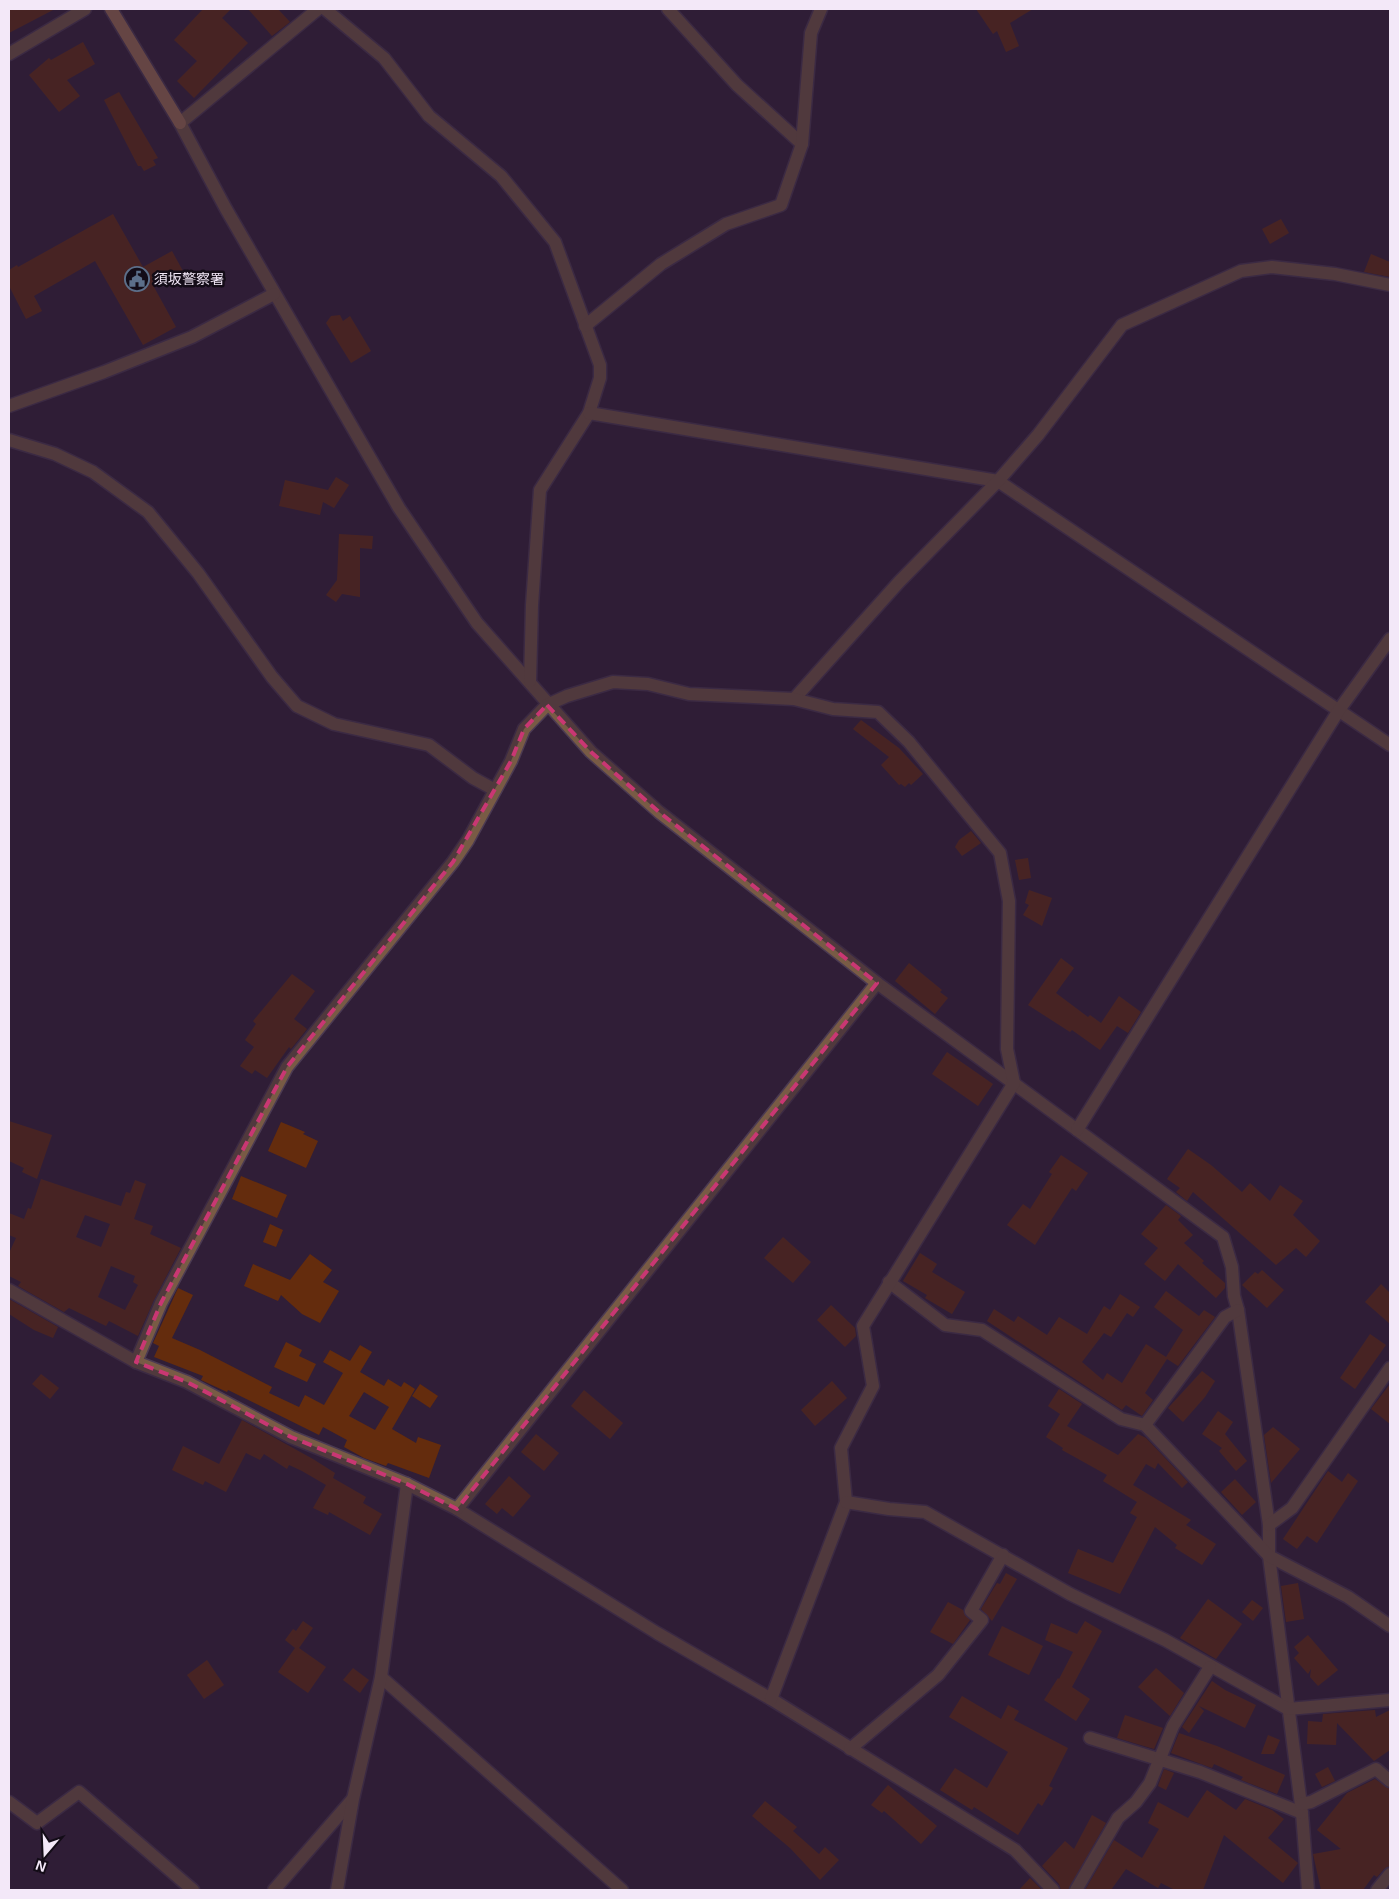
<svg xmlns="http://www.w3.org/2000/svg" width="1399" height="1899" font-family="Arial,'Noto Sans JP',sans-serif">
	<rect width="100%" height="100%" fill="#301e37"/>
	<g fill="#642c0d" fill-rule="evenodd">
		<path d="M9,9h46l-46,24z"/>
		<path d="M203,9h28l-9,9 26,25 -54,55 -17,-17 20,-20 -23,-21z"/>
		<path d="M248,9h30l12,13 -18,14z"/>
		<path d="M976,9h57l-23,14 9,23 -13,6 -9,-21 -4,3z"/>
		<path d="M83,42l12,22 -28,16 13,16 -21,16 -30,-37 20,-17 2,2z"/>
		<path d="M119,92l39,66 -5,2 3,5 -12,6 -3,-5h-3l-34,-66z"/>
		<path d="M113,214l30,53 29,-16 11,20 -29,16 22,40 -33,18 -48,-84 -61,35 8,15 -16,8 -17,-33v-16l8,-5 1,2z"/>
		<path d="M1281,219l8,14 -19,11 -8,-15z"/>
		<path d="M1371,254l19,8v15l-26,-5z"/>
		<path d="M340,315l3,6 7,-5 21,35 -20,12 -25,-40 5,-7z"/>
		<path d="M336,477l13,8 -15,23 -11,-6 -3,13 -41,-9 6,-26 43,10z"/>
		<path d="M339,534l34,2 -1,13 -12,-1v49l-18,-3 -6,8 -10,-7 11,-15z"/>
		<path d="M861,720l38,28 24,26 -12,11 -2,-2 -4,4 -4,-3 -2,1 -18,-20 8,-8 -36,-28z"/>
		<path d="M971,831l10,12 -19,13 -7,-9 4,-7z"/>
		<path d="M1028,858l3,20 -12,2 -4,-20z"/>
		<path d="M1029,890l23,8 -10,28 -19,-11 6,-10 -4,-2z"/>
		<path d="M1061,958l13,10 -18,25 32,24 2,-2 11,8 18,-27 22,16 -13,21 -11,-7 -17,24 -28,-20 -2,2 -42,-27z"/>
		<path d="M909,963l33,27 -2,2 8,6 -13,16 -40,-33z"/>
		<path d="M292,974l23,17 -21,28 13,10 -16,20 -2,-2 -22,31 -12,-8 -3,4 -12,-8 14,-19 -9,-7 11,-16 -3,-3z"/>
		<path d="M947,1052l46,32 -15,22 -46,-32z"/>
		<path d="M9,1121l43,14 -15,44 -15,-7 2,-4 -15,-7z"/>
		<path d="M281,1122l24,10 -2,2 15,7 -12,27 -38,-17z"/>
		<path d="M1188,1149l23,16 31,27 8,-9 20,18 10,-16 23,16 -10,14 27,26 -14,16 -10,-9 -20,17 -83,-73 -6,9 -11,-9 4,-4 -13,-9z"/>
		<path d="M1061,1155l27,18 -12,18 -4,-3 -37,57 -28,-20 16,-21 7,5 22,-35 -3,-2z"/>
		<path d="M241,1176l46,19 -10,23 -45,-19z"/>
		<path d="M41,1179l80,27 5,-14 4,1 5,-13 11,4 -12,35 19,7 -3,8 31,14 -27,52 -16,36 -29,-15 -3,5 -37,-18 -5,4 -46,-26 3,-4 -12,-6v-23l7,-15 -7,-3v-22l15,6 4,-11 3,1zM85,1215l25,9 -9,23 -25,-10zM111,1266l24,10 -2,6 5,3 -13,25 -27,-13z"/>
		<path d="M1166,1205l15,11 -3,4 15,15 -9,8 20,18 -2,2 23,20v5l-9,10 -38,-34 -13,17 -21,-17 14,-16 -17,-14z"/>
		<path d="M270,1224l13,6 -7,17 -13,-5z"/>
		<path d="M783,1237l28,25 -18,21 -29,-25z"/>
		<path d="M920,1253l17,11 -5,8 33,20 -13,22 -27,-16 2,-3 -24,-14z"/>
		<path d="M310,1254l22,16 -9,12 16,9 -19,32 -18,-9 -21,-19 -3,6 -34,-15 9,-22 37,16z"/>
		<path d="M1262,1270l22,20 -17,18 -25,-23 13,-13 3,2z"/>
		<path d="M1381,1284l9,9v31l-25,-22z"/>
		<path d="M178,1288l15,7 -21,43 28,12 72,37 -3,6 30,14 6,-12 19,10 19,-32 -20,-11 7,-12 20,11 10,-16 12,7 -12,20 24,14 4,-7 13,8 3,-5 11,7 -23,40 24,14 2,-6 23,8 -12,33 -41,-15 -2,3 -22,-8 -20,-11 3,-7 -24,-13 -4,8 -91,-45 -1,2 -26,-12 2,-4 -49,-19 5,-11 -6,-3zM364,1392l25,15 -14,23 -26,-14z"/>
		<path d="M1166,1291l33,25 5,-6 11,7 -37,49 -11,-7 -22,34 8,7 -11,16 -16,-11 -4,5 -135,-89 7,-12 20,13 4,-6 29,19 12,-18 28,17 17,-28 6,4 10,-16 20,13 -7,10 -6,-4 -16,24 -7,-4 -22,29 21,18 4,-7 15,10 24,-39 20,13 17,-27 -29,-23z"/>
		<path d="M9,1299l49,28 -5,11 -19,-8 -25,-16z"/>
		<path d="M831,1305l24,23 1,8 -11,11 -28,-27z"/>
		<path d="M1370,1334l16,11 -31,44 -15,-11z"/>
		<path d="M286,1342l16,8 -3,6 17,8 -9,18 -33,-15z"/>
		<path d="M1202,1371l13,10 -10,16 -22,25 -15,-14z"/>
		<path d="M41,1374l18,14 -9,11 -18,-15z"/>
		<path d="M832,1381l15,17 -32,28 -14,-16z"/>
		<path d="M420,1384l18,12 -8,12 -18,-12z"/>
		<path d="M1390,1384v40l-19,-15z"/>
		<path d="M1059,1389l23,15 -15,22 51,29 20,-21 8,4 42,44 -6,6 -24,-25 -3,6 -9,-5 -13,21 58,35 -5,5 30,19 -14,21 -27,-17 2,-3 -22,-18 -35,67 -52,-21 10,-24 35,14 24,-46 -7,-4 7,-11 -34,-21 4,-6 -45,-25 1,-2 -17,-11 14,-23 -12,-8z"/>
		<path d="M584,1390l39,33 -13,16 -39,-33z"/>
		<path d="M1218,1411l15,11 -8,12 22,27 -11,10 -17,-20 3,-3 -20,-14z"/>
		<path d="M242,1420l71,39 22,14 -2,5 33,19 -3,6 19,11 -12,21 -41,-23 -1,3 -15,-7 13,-23 -24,-14 -13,-6 -2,4 -23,-15 -4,6 -14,-7 -20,39 -21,-11 -2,4 -31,-15 11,-24 36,18z"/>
		<path d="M1273,1427l27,22 -29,34 -7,-48z"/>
		<path d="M536,1434l23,19 -15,18 -23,-19z"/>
		<path d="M1328,1471l14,11 6,-9 10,8 -41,62 -10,-7 -10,13 -14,-10z"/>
		<path d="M509,1476l22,20 -18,21 -11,-9 -5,6 -12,-10z"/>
		<path d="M1235,1479l21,23 -14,13 -21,-23z"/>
		<path d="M1006,1573l11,6 -25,42 -11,-12 16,-26 3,1z"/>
		<path d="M1298,1583l6,36 -18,3 -5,-36z"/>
		<path d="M1208,1599l34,25 -26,35 -36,-21z"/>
		<path d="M1252,1600l11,8 -10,13 -11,-9z"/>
		<path d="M948,1602l15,8 7,10 -17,24 -23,-12z"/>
		<path d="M303,1621l10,7 -14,20 27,19 -18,26 -30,-21 17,-24 -10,-8 8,-11 3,2z"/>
		<path d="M1085,1621l17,10 -30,56 18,12 -14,22 -32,-21 14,-22 1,1 14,-27 -28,-12 6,-17 26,11z"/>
		<path d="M1002,1626l41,20 -14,29 -41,-20z"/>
		<path d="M1308,1635l30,35 -20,16 -8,-9 1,-8 -3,5 -14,-16 5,-5 -5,-6z"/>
		<path d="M207,1660l17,25 -20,14 -17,-24z"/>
		<path d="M353,1668l16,12 -9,13 -17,-13z"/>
		<path d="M1156,1668l28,25 -14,23 -32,-29z"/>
		<path d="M1212,1681l13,9 31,15 -11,23 -46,-22 5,5 -15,22 -7,-6z"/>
		<path d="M962,1696l39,23 7,-14 11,6 -5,9 54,28 -19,38 4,2 -11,18 -4,-3 -20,32 -44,-28 -2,3 -32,-20 15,-22 32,20 21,-36 -59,-35z"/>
		<path d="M1375,1710l1,7 14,-7v40l-16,11 -37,-38 -1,22 -29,-1 1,-23 14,1 1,-8z"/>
		<path d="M1125,1715l38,13 -9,21 -37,-11z"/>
		<path d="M1179,1733l38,13 68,29 -8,19 -36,-14 2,-3 -29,-13 -2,4 -41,-15z"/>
		<path d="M1268,1735l12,5 -6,14h-13z"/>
		<path d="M1328,1767l7,14 -13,6 -7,-13z"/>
		<path d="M1164,1769l10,4 -8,17 -8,-4z"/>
		<path d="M1375,1779l15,10v77l-6,3 -7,8 -3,-2 -11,15h-42l-8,-36 28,-5 -24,-19 30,-37z"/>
		<path d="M888,1785l49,41 -16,18 -37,-33 -2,2 -11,-8z"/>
		<path d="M1207,1790l29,20 9,-11 27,11 12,9 -16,19 30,25 -15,20 -59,-48 -21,55h-28l-14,-7 -3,5 -32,-19 -15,21h-26l29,-50 28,18 17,-29 -11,-6 10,-21 30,16z"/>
		<path d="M765,1801l32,26 -4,4 26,23 6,-7 14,13 -19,20 -30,-32 -38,-32z"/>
		<path d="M1092,1815l14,8 -38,67h-7l-2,-6 -17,-18 23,-25 9,8z"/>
		<path d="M1030,1878l12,12h-23z"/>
	</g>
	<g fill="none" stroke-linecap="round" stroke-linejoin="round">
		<defs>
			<g id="street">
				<path d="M318,9l-138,114 46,86 173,299 78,115 114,129 68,60 218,171 346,254 9,30 2,29 4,14 31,215v31l33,257 6,77"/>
				<path d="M325,9l59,49 45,58 72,60 54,66 45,123v13l-11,35 -49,77 -8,115 -2,76"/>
				<path d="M668,9l69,76 65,59"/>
				<path d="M9,54l76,-45"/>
				<path d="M585,326l76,-62 65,-40 55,-19 21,-61 9,-111 10,-24"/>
				<path d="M9,406l95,-34 88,-35 82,-43"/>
				<path d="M589,413l409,68 392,264"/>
				<path d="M9,440l46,14 38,18 55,40 50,61 74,104 25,29 37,18 95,21 44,33 22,12"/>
				<path d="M794,699l105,-117 99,-101 40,-46 84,-110 119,-54 31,-4 63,7 55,11"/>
				<path d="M1077,1130l262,-420 51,-71"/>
				<path d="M889,1282l56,43 37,5 139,89 24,6 124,131 79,41 42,29"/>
				<path d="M9,1290l127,72 51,20 104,55 116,47 50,25 200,124 114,66 244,151 38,40"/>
				<path d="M136,1362l25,-59 126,-236 166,-205 15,-22 43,-79 13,-32 23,-24 20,-9 46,-14 35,2 41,10 105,5 39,10 45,3 31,30 91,111 9,48 -2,148 7,34 -151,243 10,60 -32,62 5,54 -75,197"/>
				<path d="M1145,1425l80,-108 13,-7"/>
				<path d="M846,1502l43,7 36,3 145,82 95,46 123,69 102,-9"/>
				<path d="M457,1509l420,-526"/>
				<path d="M1269,1525l23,-17 98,-140"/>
				<path d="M381,1677l241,213"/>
				<path d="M1090,1738l110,34 102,41"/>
				<path d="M850,1749l88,-74 44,-55 -11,-9 32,-56"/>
				<path d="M9,1802l28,21 42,-31 114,98"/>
				<path d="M1301,1804l10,-2 65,-33 14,12"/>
				<path d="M274,1890l78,-90"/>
				<path d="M337,1890l16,-91 28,-122 26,-193"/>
				<path d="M1076,1890l42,-72 18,-16 14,-19 23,-57 37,-59"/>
				<path d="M1377,1890l13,-16"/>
			</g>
			<path id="secondary" d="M111,9l69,114"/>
		</defs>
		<use href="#street" stroke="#4b3a52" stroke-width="15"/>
		<use href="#secondary" stroke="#4b3a52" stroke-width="15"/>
		<use href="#street" stroke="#785b45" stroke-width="12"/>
		<use href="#secondary" stroke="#a77754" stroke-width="12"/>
	</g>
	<path d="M0 0H1399V1899H0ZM547,705l44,47 68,60 218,171 -420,526 -50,-25 -116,-47 -104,-55 -51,-20 25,-59 126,-236 166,-205 58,-101 13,-32z" fill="#301e37" fill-opacity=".55" fill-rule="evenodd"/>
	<path fill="none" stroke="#c93773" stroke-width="4" stroke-dasharray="10 6" stroke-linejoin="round" d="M547,705l44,47 68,60 218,171 -420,526 -50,-25 -116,-47 -104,-55 -51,-20 25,-59 126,-236 166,-205 58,-101 13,-32z"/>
	<defs>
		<symbol id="civic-ring" viewBox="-11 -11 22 22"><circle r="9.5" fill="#130c17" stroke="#5c6f8a" stroke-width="1.5"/><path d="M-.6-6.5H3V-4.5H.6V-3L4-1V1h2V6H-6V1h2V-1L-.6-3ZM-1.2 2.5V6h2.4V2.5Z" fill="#5c6f8a"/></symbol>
	</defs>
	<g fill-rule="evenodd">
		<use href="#civic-ring" x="123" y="265" width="28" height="28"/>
	</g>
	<g text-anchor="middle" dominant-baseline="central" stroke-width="5" stroke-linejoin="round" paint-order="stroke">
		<g font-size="14" fill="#f3e8f8" stroke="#130c17" text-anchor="start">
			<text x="154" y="279">須坂警察署</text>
		</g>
	</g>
	<rect width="1399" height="1899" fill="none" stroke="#f3e8f8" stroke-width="20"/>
	<g transform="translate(45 1854) rotate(199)" stroke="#130c17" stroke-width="4" paint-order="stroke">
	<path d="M0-4L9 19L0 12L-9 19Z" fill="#f3e8f8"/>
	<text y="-8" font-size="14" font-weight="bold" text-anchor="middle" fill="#f3e8f8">N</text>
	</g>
</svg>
